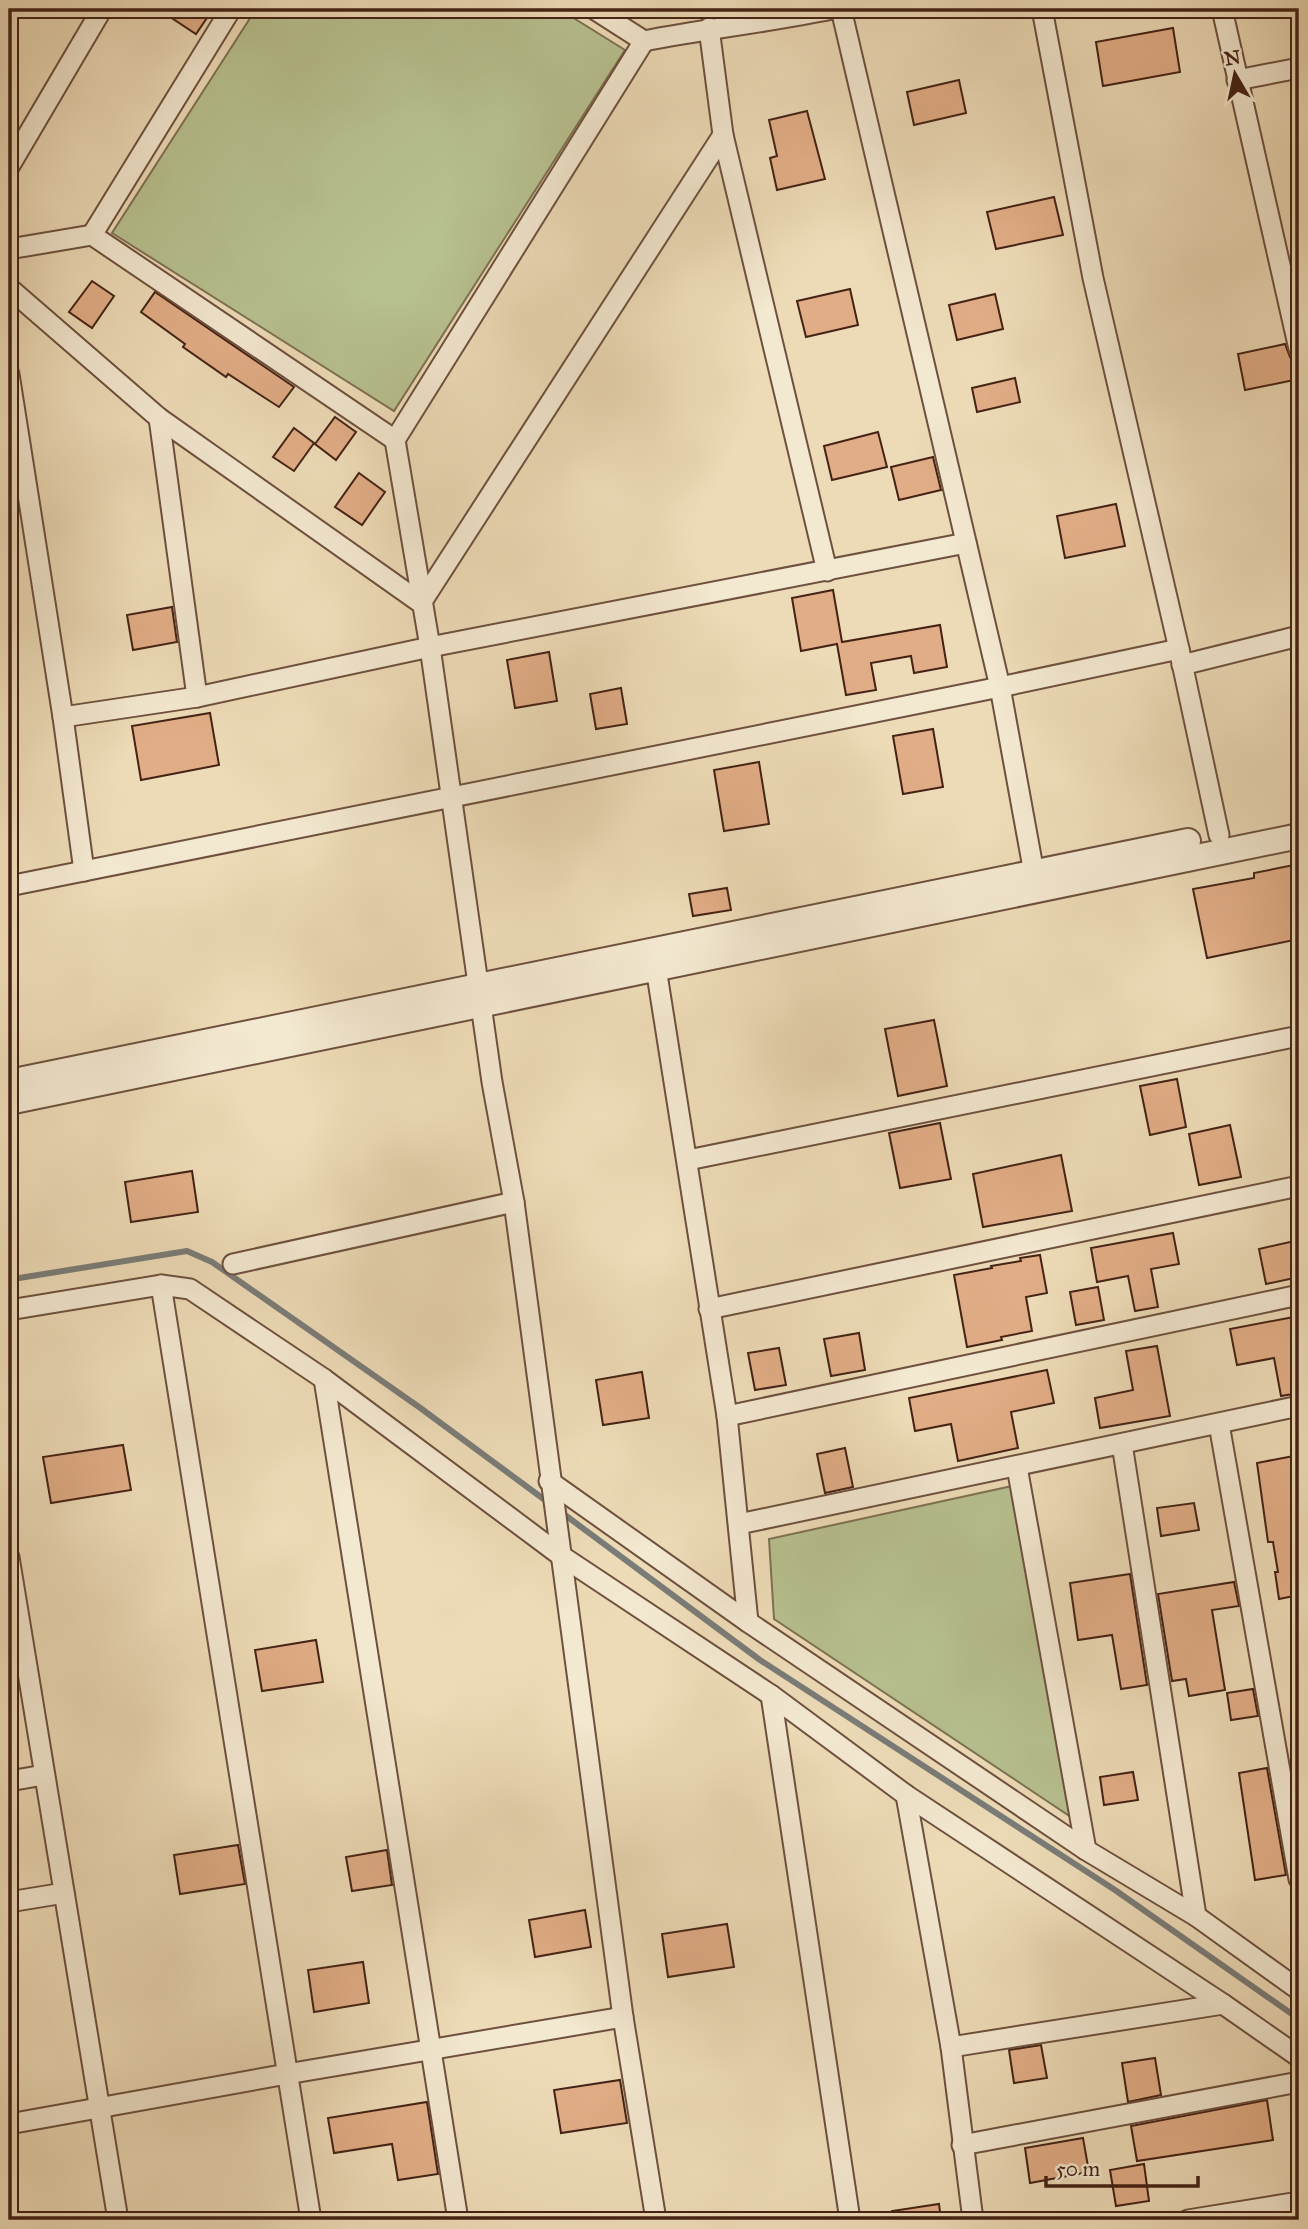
<svg xmlns="http://www.w3.org/2000/svg" width="1308" height="2229" font-family="'IM FELL Great Primer',serif">
	<rect width="100%" height="100%" fill="#eddbb7"/>
	<filter id="stains"><feTurbulence type="fractalNoise" baseFrequency=".00286" numOctaves="4"/><feColorMatrix values="0 0 0 0 .2 0 0 0 0 .09 0 0 0 0 .02 0 0 0 .5 -.17"/></filter>
	<radialGradient id="worn" r=".72"><stop offset=".6" stop-color="#630" stop-opacity="0"/><stop offset="1" stop-color="#630" stop-opacity=".3"/></radialGradient>
	<g fill="#b7c08f" stroke="#7e7152" stroke-width="2">
		<path d="M256,9h303l66,41 -231,361 -282,-178z"/>
		<path d="M1012,1486l62,333 -300,-200 -5,-80z"/>
	</g>
	<g fill="none" stroke-linecap="round" stroke-linejoin="round">
		<g stroke="#7a7c78" stroke-width="6">
			<path d="M9,1256l4,23 174,-28 25,11 207,145 130,96"/>
			<path d="M561,1512l199,148 355,230 184,129"/>
		</g>
	</g>
	<g fill="#e1ad86" stroke="#442215" stroke-width="2">
		<path d="M158,9h55l-17,25z"/>
		<path d="M1173,28l7,44 -77,14 -7,-44z"/>
		<path d="M959,80l7,33 -52,12 -7,-33z"/>
		<path d="M807,111l18,68 -48,11 -7,-32 7,-2 -8,-36z"/>
		<path d="M1054,197l9,38 -67,14 -9,-37z"/>
		<path d="M92,281l22,15 -22,32 -23,-16z"/>
		<path d="M850,289l8,36 -52,12 -9,-36z"/>
		<path d="M155,292l139,95 -15,20 -51,-33 -2,3 -43,-30 2,-3 -44,-32z"/>
		<path d="M995,294l8,35 -46,11 -8,-35z"/>
		<path d="M1285,344l5,13 6,4 3,18 -54,11 -7,-36z"/>
		<path d="M1015,378l5,24 -43,10 -5,-24z"/>
		<path d="M335,417l21,15 -20,28 -21,-16z"/>
		<path d="M294,428l20,15 -20,28 -21,-14z"/>
		<path d="M878,432l9,35 -55,13 -8,-34z"/>
		<path d="M933,457l8,33 -42,10 -8,-33z"/>
		<path d="M359,473l26,19 -23,33 -27,-18z"/>
		<path d="M1116,504l9,42 -60,12 -8,-42z"/>
		<path d="M833,590l9,52 98,-17 7,42 -33,6 -3,-17 -40,7 5,27 -30,5 -9,-51 -36,7 -9,-53z"/>
		<path d="M172,607l5,35 -44,8 -6,-35z"/>
		<path d="M549,652l8,49 -42,7 -8,-48z"/>
		<path d="M621,688l6,36 -31,5 -6,-35z"/>
		<path d="M210,713l9,52 -78,15 -9,-54z"/>
		<path d="M933,729l10,58 -40,7 -10,-58z"/>
		<path d="M759,762l10,62 -45,7 -10,-61z"/>
		<path d="M1299,864v75l-92,19 -14,-69 61,-11v-5z"/>
		<path d="M727,888l4,22 -38,6 -4,-22z"/>
		<path d="M934,1020l13,66 -49,10 -13,-67z"/>
		<path d="M1177,1079l9,48 -36,8 -10,-49z"/>
		<path d="M940,1123l11,56 -51,9 -11,-55z"/>
		<path d="M1230,1125l11,52 -42,8 -10,-51z"/>
		<path d="M1061,1155l11,56 -89,16 -10,-53z"/>
		<path d="M192,1171l6,41 -67,10 -6,-40z"/>
		<path d="M1173,1233l6,31 -28,5 7,38 -23,4 -7,-35 -31,6 -6,-34z"/>
		<path d="M1299,1240v37l-33,7 -7,-35z"/>
		<path d="M1040,1255l7,38 -21,4 6,34 -31,6 1,3 -35,7 -13,-72 38,-7 -1,-2 30,-5 -1,-3z"/>
		<path d="M1098,1287l6,33 -28,5 -6,-33z"/>
		<path d="M1299,1316v77l-18,3 -7,-38 -37,7 -7,-36z"/>
		<path d="M859,1333l6,37 -34,6 -7,-37z"/>
		<path d="M1157,1346l13,70 -70,12 -5,-30 38,-8 -7,-39z"/>
		<path d="M779,1348l7,37 -31,5 -7,-37z"/>
		<path d="M1047,1370l7,33 -43,9 7,36 -60,13 -7,-37 -36,7 -6,-33z"/>
		<path d="M642,1372l7,46 -46,7 -7,-45z"/>
		<path d="M123,1445l8,45 -80,13 -8,-46z"/>
		<path d="M845,1448l8,39 -28,6 -8,-39z"/>
		<path d="M1299,1455v140l-20,4 -4,-27h3l-5,-30h-5l-11,-79z"/>
		<path d="M1194,1503l5,27 -38,6 -4,-28z"/>
		<path d="M1130,1574l17,111 -26,4 -9,-54 -34,5 -8,-57z"/>
		<path d="M1234,1582l5,24 -27,4 13,80 -36,6 -3,-17 -14,2 -14,-87z"/>
		<path d="M316,1640l7,42 -61,9 -7,-41z"/>
		<path d="M1253,1689l5,27 -27,4 -4,-27z"/>
		<path d="M1267,1768l19,107 -31,5 -16,-107z"/>
		<path d="M1133,1772l5,28 -34,5 -4,-28z"/>
		<path d="M238,1845l7,39 -65,10 -6,-39z"/>
		<path d="M387,1850l5,35 -40,6 -6,-34z"/>
		<path d="M585,1910l6,37 -56,10 -6,-37z"/>
		<path d="M727,1924l7,43 -66,10 -6,-43z"/>
		<path d="M363,1962l6,41 -55,9 -6,-42z"/>
		<path d="M1041,2045l6,33 -33,5 -5,-33z"/>
		<path d="M1155,2058l6,37 -33,7 -6,-39z"/>
		<path d="M620,2080l7,43 -66,10 -7,-43z"/>
		<path d="M1267,2100l6,40 -136,21 -6,-35z"/>
		<path d="M427,2102l11,72 -40,6 -6,-36 -58,9 -6,-35z"/>
		<path d="M1083,2138l6,34 -59,11 -5,-35z"/>
		<path d="M1144,2164l5,37 -33,5 -6,-36z"/>
		<path d="M939,2204l2,16h-48l-1,-9z"/>
	</g>
	<g fill="none" stroke-linecap="round" stroke-linejoin="round">
		<defs>
			<g id="minor">
				<path d="M231,9l-139,226 303,205 249,-399"/>
				<path d="M594,9l50,32c62,-12 125,-19 188,-32"/>
				<path d="M841,9l159,678 34,186"/>
				<path d="M1042,9l51,269 86,371 40,186"/>
				<path d="M1222,9l77,340"/>
				<path d="M1237,80l62,-12"/>
				<path d="M723,135l104,436"/>
				<path d="M9,167l93,-158"/>
				<path d="M9,249l83,-14"/>
				<path d="M9,288l150,130 262,185 302,-468 -14,-107"/>
				<path d="M9,374l54,343 21,154"/>
				<path d="M159,418l38,279"/>
				<path d="M395,440l35,207 62,435 22,120 109,815 33,203"/>
				<path d="M1182,665l117,-29"/>
				<path d="M63,717l134,-20 233,-50 536,-104"/>
				<path d="M9,886l991,-199 179,-38"/>
				<path d="M656,968l71,448 21,206"/>
				<path d="M688,1160l611,-124"/>
				<path d="M233,1264l281,-62"/>
				<path d="M161,1285l150,935"/>
				<path d="M709,1309l590,-123"/>
				<path d="M9,1310l152,-25 29,4 134,90 236,176 211,140 135,100 317,209 76,53"/>
				<path d="M324,1379l134,841"/>
				<path d="M727,1416l572,-121"/>
				<path d="M1219,1424l80,455"/>
				<path d="M1122,1444l74,472"/>
				<path d="M1017,1467l69,383"/>
				<path d="M549,1481l199,141 338,228 110,66 103,74"/>
				<path d="M739,1524l560,-118"/>
				<path d="M9,1557l109,663"/>
				<path d="M771,1695l79,525"/>
				<path d="M9,1781l35,-6"/>
				<path d="M906,1795l45,252 22,173"/>
				<path d="M9,1902l55,-9"/>
				<path d="M951,2047l272,-43"/>
				<path d="M9,2124l278,-50 336,-57"/>
				<path d="M962,2145l337,-63"/>
				<path d="M1188,2220l111,-18"/>
			</g>
			<g id="tertiary">
				<path d="M9,1082l1179,-241"/>
				<path d="M9,1102l1290,-266"/>
			</g>
		</defs>
		<use href="#minor" stroke="#6e503e" stroke-width="23"/>
		<use href="#tertiary" stroke="#6e503e" stroke-width="28"/>
		<use href="#minor" stroke="#f3e8d0" stroke-width="19"/>
		<use href="#tertiary" stroke="#f3e8d0" stroke-width="24"/>
	</g>
	<rect width="1308" height="2229" fill="none" stroke="#eddbb7" stroke-width="35"/>
	<rect x="10" y="10" width="1287" height="2208" fill="none" stroke="#442215" stroke-width="3.5"/>
	<rect x="18" y="18" width="1273" height="2194" fill="none" stroke="#442215" stroke-width="2"/>
	<g transform="translate(1235 74) rotate(351)" stroke="#f3e8d0" stroke-width="5" paint-order="stroke">
	<path d="M0-5L12 26L0 18L-12 26Z" fill="#442215"/>
	<text y="-10" font-size="19" font-weight="bold" text-anchor="middle" fill="#442215">N</text>
	</g>
	<path d="M1046 2176v10h152v-10" fill="none" stroke="#442215" stroke-width="3.5"/>
	<text x="1056" y="2176" font-size="21" fill="#442215" stroke="#f3e8d0" stroke-width="5" paint-order="stroke">50 m</text>
	<rect width="100%" height="100%" filter="url(#stains)"/>
	<rect width="100%" height="100%" fill="url(#worn)"/>
</svg>
